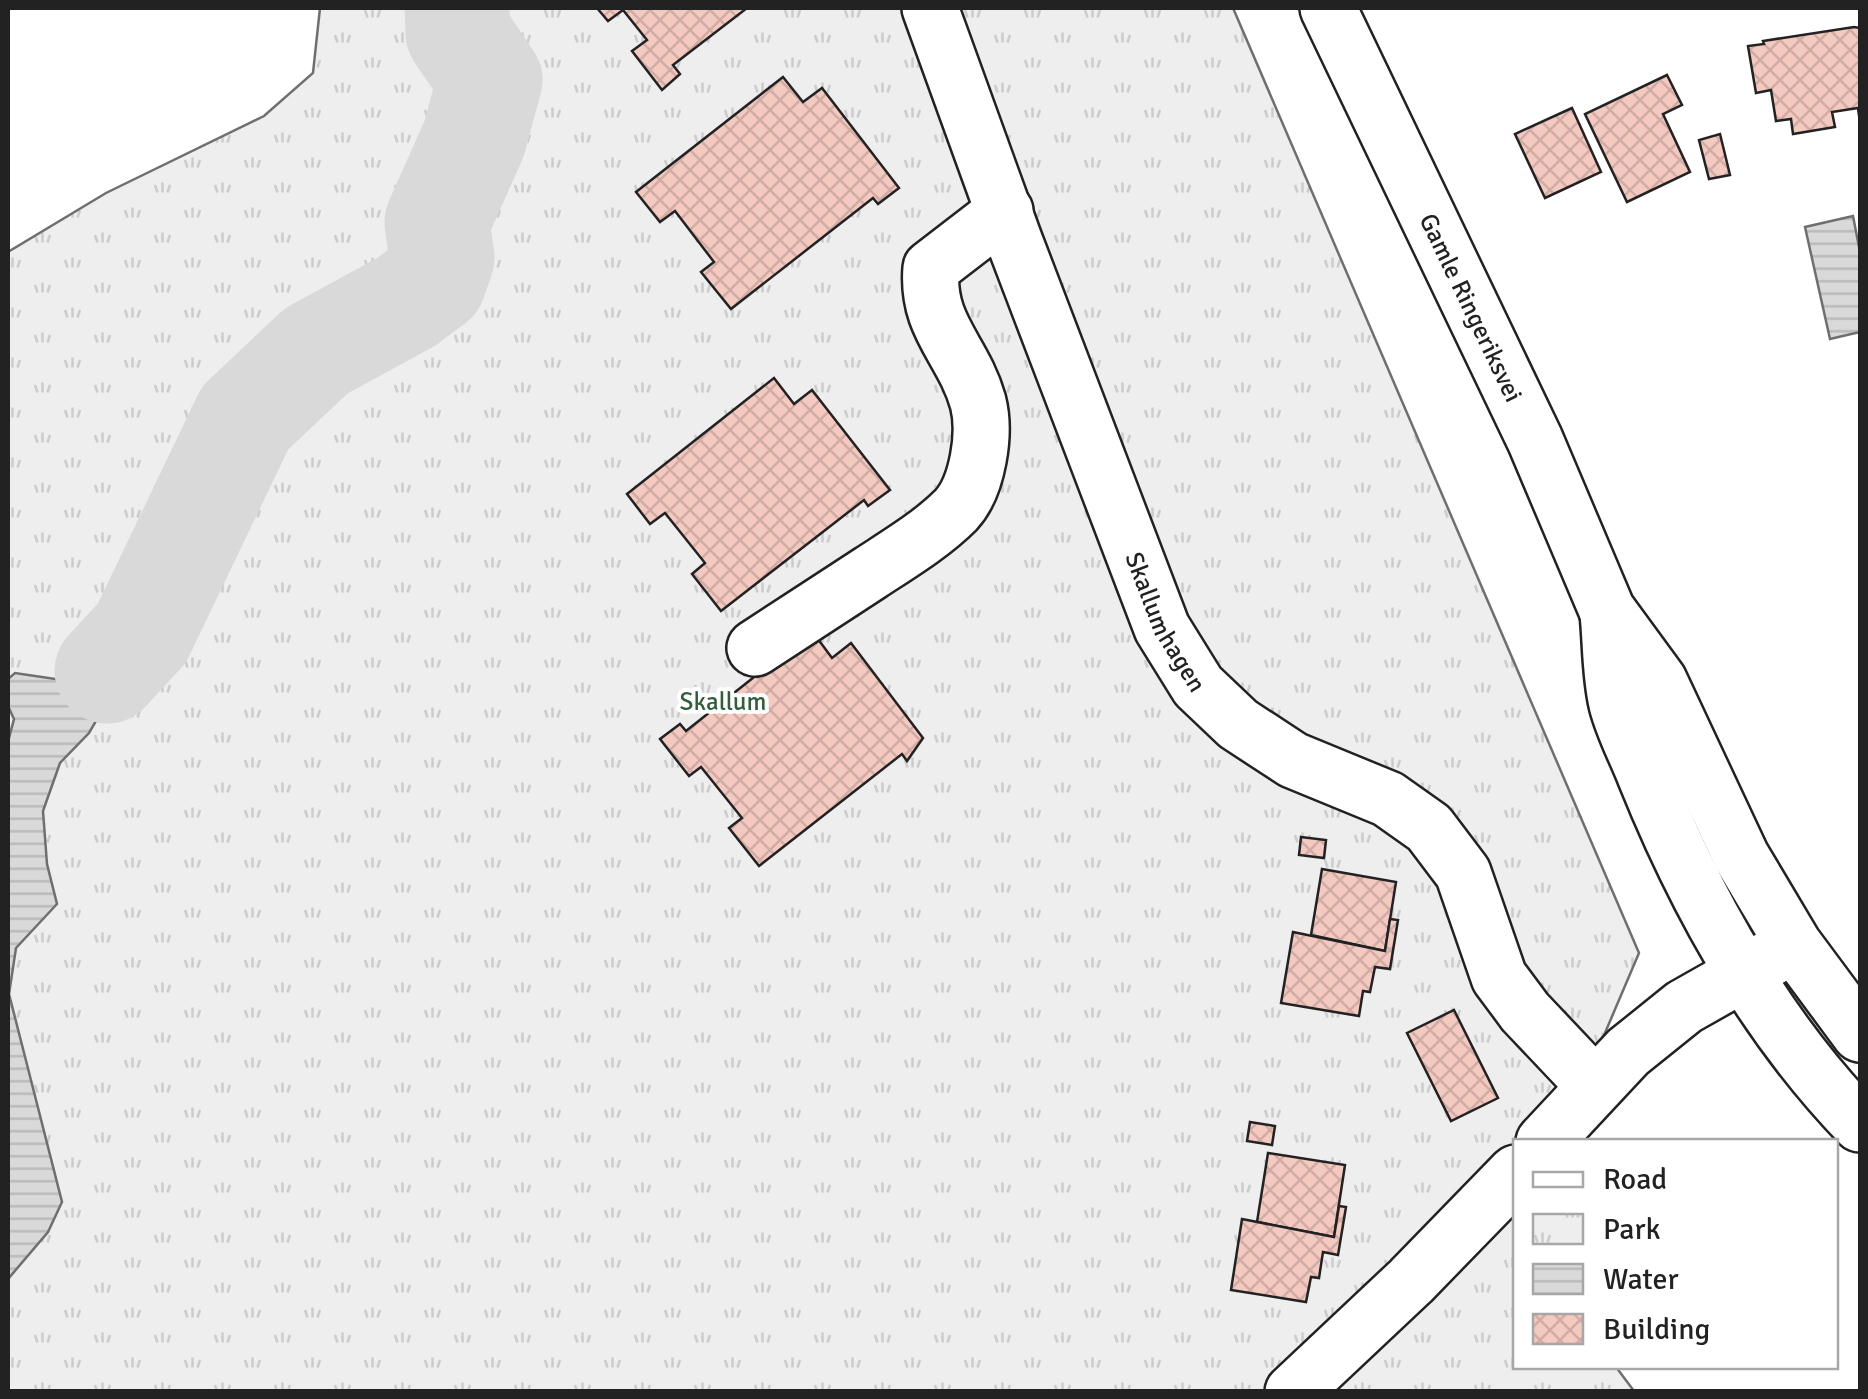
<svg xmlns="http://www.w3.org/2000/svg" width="1868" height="1399" font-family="Signika,sans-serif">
	<defs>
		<pattern id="park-tufts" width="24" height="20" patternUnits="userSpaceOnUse" patternTransform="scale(2.5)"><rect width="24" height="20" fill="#eee"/><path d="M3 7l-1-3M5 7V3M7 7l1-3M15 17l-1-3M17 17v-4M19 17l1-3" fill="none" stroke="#ccc"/></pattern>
		<pattern id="water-rules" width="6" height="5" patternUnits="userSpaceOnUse" patternTransform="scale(2.5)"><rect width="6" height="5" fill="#d9d9d9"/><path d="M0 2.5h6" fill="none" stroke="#bababa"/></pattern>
		<pattern id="building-cross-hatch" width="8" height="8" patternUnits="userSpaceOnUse" patternTransform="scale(2.5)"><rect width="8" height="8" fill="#f3c9c0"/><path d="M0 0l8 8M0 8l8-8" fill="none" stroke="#d0aca5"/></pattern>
	</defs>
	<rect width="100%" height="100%" fill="#fff"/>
	<path fill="url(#park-tufts)" stroke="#6f6f6f" stroke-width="2.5" d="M320,8h913l406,945 -80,188 -43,1v224l100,1 18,24 -1626,1v-1140l98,-59 158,-77 49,-43z"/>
	<g fill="url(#water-rules)" stroke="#6f6f6f" stroke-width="2.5">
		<path d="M1853,216l7,36v80l-30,7 -25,-112z"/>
		<path d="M98,666l22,14 -31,53 -29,30 -17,48 4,53 10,40 -41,44 -7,46 53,208 -14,30 -40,47v-537l6,-23 -6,-13v-27l7,-6 47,7z"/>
	</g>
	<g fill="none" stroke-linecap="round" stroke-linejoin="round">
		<path stroke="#d9d9d9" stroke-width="105" d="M107,671l35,-38 103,-215 71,-67 90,-49 28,-21 8,-23 -5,-36 37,-83 16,-59 -32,-47 -1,-25"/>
	</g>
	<g fill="url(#building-cross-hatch)" stroke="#222" stroke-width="2.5">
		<path d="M597,8h150l-74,57 7,9 -18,16 -30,-39 15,-11 -24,-30 -15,11z"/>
		<path d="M1854,27l6,1v95l-2,-15 -26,4 3,15 -42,7 -2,-15 -15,2 -5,-31 -15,3 -8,-47 16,-2 -1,-3z"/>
		<path d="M1667,75l15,30 -19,9 27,58 -63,30 -42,-88z"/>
		<path d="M783,77l20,25 19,-14 77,100 -21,16 -5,-6 -142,111 -30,-37 13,-10 -39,-51 -15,11 -24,-30z"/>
		<path d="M1572,108l29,64 -56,26 -30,-64z"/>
		<path d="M1720,134l10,41 -21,4 -10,-39z"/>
		<path d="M774,378l20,26 18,-14 78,100 -22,16 -4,-6 -143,111 -29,-37 13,-11 -40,-50 -15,11 -23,-30z"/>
		<path d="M812,631l20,27 19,-15 72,95 -16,23 -5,-7 -143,112 -30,-38 13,-10 -41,-51 -12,9 -29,-37 20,-15 6,7z"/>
		<path d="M1301,837l25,3 -2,18 -25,-3z"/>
		<path d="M1322,869l74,13 -11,69 -74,-16z"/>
		<path d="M1390,919l8,1 -8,49 -15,-2 -5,25 -7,-1 -4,25 -78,-13 12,-71 92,19z"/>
		<path d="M1454,1010l44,88 -47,23 -44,-88z"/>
		<path d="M1250,1122l25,4 -3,19 -25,-4z"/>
		<path d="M1268,1153l77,12 -11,72 -77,-15z"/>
		<path d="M1339,1206l7,1 -8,48 -15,-3 -4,26 -8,-1 -5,25 -75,-12 11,-71 92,18z"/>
	</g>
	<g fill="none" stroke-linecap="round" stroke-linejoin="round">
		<defs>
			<g id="minor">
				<path id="s1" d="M930,8l84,232 148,388 36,58 40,38 55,36 95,39 41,29 34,45 36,104 26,35 70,74"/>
				<path d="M755,648c38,-25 77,-50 115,-75 29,-19 61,-38 86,-63 22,-24 30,-77 22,-108 -15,-53 -52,-75 -47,-134l74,-57"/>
				<path d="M1544,1142l84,-90 56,-45 99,-56"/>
				<path d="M1293,1392l118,-111 105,-108"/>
			</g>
			<g id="major">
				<path id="s2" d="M1328,8l207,432 72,170 52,71 82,175 53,89 66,89"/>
				<path d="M1608,613c3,30 2,62 9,91 6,24 19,48 28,71 51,127 120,251 215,349"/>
			</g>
		</defs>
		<use href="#minor" stroke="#222" stroke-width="60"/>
		<use href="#major" stroke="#222" stroke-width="60"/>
		<use href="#minor" stroke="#fff" stroke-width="55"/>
		<use href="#major" stroke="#fff" stroke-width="55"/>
	</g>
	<g text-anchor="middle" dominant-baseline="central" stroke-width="8" stroke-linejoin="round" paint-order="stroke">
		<g font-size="25" fill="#222" stroke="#fff">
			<text stroke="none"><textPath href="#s2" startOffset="332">Gamle Ringeriksvei</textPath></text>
			<text stroke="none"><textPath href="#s1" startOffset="658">Skallumhagen</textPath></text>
		</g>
		<g font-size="25" fill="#2f5e38" stroke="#fff">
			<text x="723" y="701">Skallum</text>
		</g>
	</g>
	<rect width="1868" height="1399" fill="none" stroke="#222222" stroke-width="20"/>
	<rect x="1513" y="1139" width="325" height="230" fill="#ffffff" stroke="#a7a7a7" stroke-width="2.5"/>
	<rect x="1533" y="1172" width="50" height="15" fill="#ffffff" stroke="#a7a7a7" stroke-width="2.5"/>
	<text x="1603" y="1189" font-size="30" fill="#222222">Road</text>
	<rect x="1533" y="1214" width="50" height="30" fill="url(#park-tufts)" stroke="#a7a7a7" stroke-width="2.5"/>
	<text x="1603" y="1239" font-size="30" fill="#222222">Park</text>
	<rect x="1533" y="1264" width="50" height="30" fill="url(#water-rules)" stroke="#a7a7a7" stroke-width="2.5"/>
	<text x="1603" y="1289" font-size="30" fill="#222222">Water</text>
	<rect x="1533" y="1314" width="50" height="30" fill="url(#building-cross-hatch)" stroke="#a7a7a7" stroke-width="2.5"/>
	<text x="1603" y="1339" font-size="30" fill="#222222">Building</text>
</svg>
